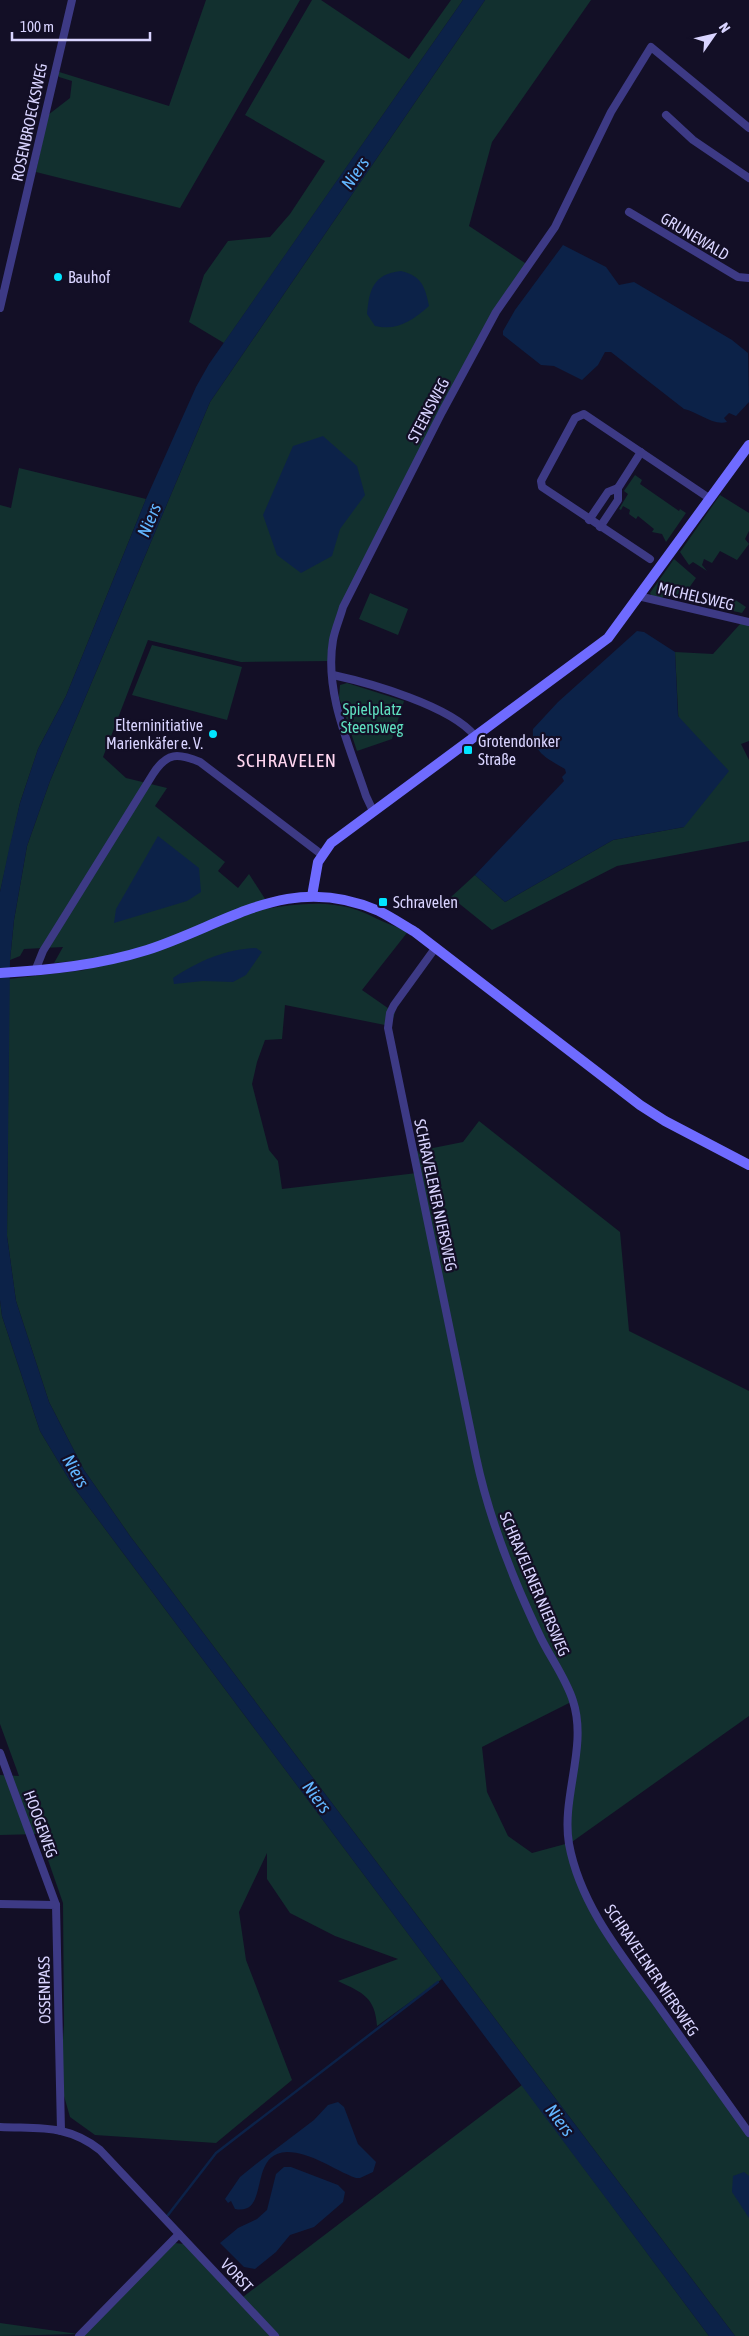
<svg xmlns="http://www.w3.org/2000/svg" width="749" height="2336" font-family="'Asap Condensed',sans-serif">
	<rect width="100%" height="100%" fill="#130f26"/>
	<g fill="#12302f" fill-rule="evenodd">
		<path d="M206,0h94l-120,208 -144,-36 12,-57 22,-17 2,-17 -13,-4 -3,-6 113,35z"/>
		<path d="M312,0h9l88,59 42,-59h12l-239,343 -35,-21 15,-47 24,-34 42,-4 20,-23 35,-53 -80,-46z"/>
		<path d="M485,0h106l-99,142 -23,84 59,39 -32,47 -153,295 -12,54 -90,1 -93,-22 -45,117 23,21 41,10 -12,18 70,56 -7,9 20,17 11,-14 18,28 -2,7c31,-5 61,-9 92,1 18,6 35,19 53,19l-48,61 33,23 -5,13 -105,-21 -3,34 -17,1 -8,22 -5,22 17,66 9,11 4,28 135,-16 -4,-21 50,-10 16,-21 141,111 9,99 120,60v325l-180,128 10,35 29,57 141,197v203h-14l-605,-800 -46,-66 -35,-68 -33,-101 -9,-65 2,-257 76,-9 17,-8 -1,-4 -47,5 9,-16 -39,2 -4,7 -10,4 4,-40 13,-74 23,-65 160,-379zM573,1701l3,43 -7,99 -37,10 -24,-17 -21,-44 -5,-45z"/>
		<path d="M19,468l127,31 -80,197 -28,53 -18,54 -20,89v-387l11,3z"/>
		<path d="M635,475l7,5 -2,4 39,27 1,-2 6,4 -20,29 -4,-8 -10,-2 2,-3 -16,-13 -2,3 -7,-5 1,-4 -7,-4 -2,4 -2,-1 9,-15 -4,-3z"/>
		<path d="M720,495l29,18v18l-4,8 4,5 -12,16 -17,-9 -8,12 -8,-4 -2,6 5,6 -14,-9 -4,3 -9,-13z"/>
		<path d="M674,559l22,19 -10,14 10,9 -29,-8 -5,5 -10,-1 -2,-4z"/>
		<path d="M370,593l38,16 -10,26 -39,-16z"/>
		<path d="M731,597l15,10 -4,6 -18,-4z"/>
		<path d="M741,623h8v118l-8,3 8,16v81l-132,25 -125,64 -41,-33 24,-22 30,27 108,-62 71,-13 -9,-175 38,2z"/>
		<path d="M152,645l90,22 -15,53 -95,-25z"/>
		<path d="M347,683l57,18 -12,38 -35,12 -18,-54 1,-12z"/>
		<path d="M0,1300l2,16 38,115 33,55 369,493 -65,47c-2,-29 -14,-33 -39,-45l60,-22 -63,-23 -45,-23 -23,-34v-26l-28,59 7,48 46,120 -76,63 -121,-8 -25,-18 -10,-35 4,-57 -1,-122 -24,-69 -39,1v-60l19,1 -19,-52z"/>
		<path d="M522,2085l187,251h-626l92,-93 9,1 55,56z"/>
		<path d="M0,2323l78,11 -78,2z"/>
	</g>
	<g fill="#0c2248">
		<path d="M463,0h22l-275,402 -160,379 -23,65 -13,74 -4,40 -3,276 9,65 33,101 35,68 46,66 605,800h-26l-636,-850 -33,-55 -38,-115 -2,-16v-408l9,-43 11,-46 18,-54 28,-53 80,-197 50,-112 13,-23z"/>
		<path d="M563,245l43,22 13,18 15,-3 98,58 16,13 1,49 -13,14 -7,-3 -5,5 3,4c-14,4 -29,-10 -43,-13l-73,-57h-6l-7,13 -16,15 -28,-14 -13,-1 -38,-30v-4l12,-21z"/>
		<path d="M401,271c21,5 24,16 28,35 -17,15 -32,25 -54,20l-8,-12c2,-24 6,-40 34,-43z"/>
		<path d="M323,436l34,30 8,29 -25,34 -8,27 -31,17 -24,-18 -14,-40 30,-69z"/>
		<path d="M637,631l7,1 31,20 3,64 51,55 -45,56 -71,13 -108,62 -30,-27 89,-94 -2,-4 4,-4 -1,-4c-17,-10 -34,-17 -32,-40l25,-27z"/>
		<path d="M158,836l41,32 2,24 -14,9 -73,22 2,-14z"/>
		<path d="M256,948l6,4 -16,23 -13,7 -30,-1 -29,3 -1,-6c26,-17 52,-29 83,-30z"/>
		<path d="M338,2102l6,5 14,37 18,18 -3,10 -13,6h-4c-22,-8 -45,-26 -69,-26 -40,1 -16,64 -52,57l-4,-8 -3,2 -3,-4 15,-22 16,-13 58,-44 14,-15z"/>
		<path d="M284,2167h7l47,18 7,7 -2,10 -29,25 -24,8 -14,17 -21,17 -11,-2 -24,-24 18,-15 19,-9 10,-9 9,-36z"/>
		<path d="M744,2172l5,4v42l-17,-26 1,-16z"/>
	</g>
	<g fill="none" stroke-linecap="round" stroke-linejoin="round">
		<path stroke="#0c2248" stroke-width="2.5" d="M168,2215l48,-62 222,-171"/>
		<g stroke="#3d3a85" stroke-width="8">
			<path d="M666,115l27,25 56,38"/>
			<path d="M629,212l109,65 11,1"/>
			<path d="M0,308l72,-308"/>
			<path d="M589,520l19,-28 10,-4 23,-36"/>
			<path d="M600,527l18,-27v-12"/>
			<path d="M650,559l-108,-72 -1,-6 34,-63 9,-4 125,84"/>
			<path d="M638,596l111,26"/>
			<path d="M333,675c37,8 118,31 142,61"/>
			<path d="M373,811l-7,-15c-16,-49 -42,-103 -33,-156 2,-11 7,-22 10,-33l99,-195 54,-100 59,-85 56,-115 40,-65 98,81"/>
			<path d="M436,947l-42,58 -4,8 -2,15 88,429c13,62 36,120 63,177 10,22 27,44 34,67 15,46 -12,96 -4,143 11,60 51,109 86,157 31,44 63,88 94,132"/>
			<path d="M35,971l8,-20 110,-177c14,-22 25,-21 47,-12l121,92"/>
			<path d="M0,1753l56,152"/>
			<path d="M0,1904l56,1 5,226"/>
			<path d="M0,2127c40,2 67,-3 100,23l175,186"/>
			<path d="M79,2336l100,-102"/>
		</g>
		<g stroke="#6f6bff" stroke-width="10">
			<path d="M312,896l6,-34 13,-19 277,-205 141,-193"/>
			<path d="M0,973c50,-3 99,-8 147,-23 81,-26 142,-79 232,-39 12,6 24,14 36,21l225,173 25,16 84,44"/>
		</g>
	</g>
	<g fill="#00e5ff" stroke="#130f26" stroke-width="2">
		<circle cx="58" cy="277" r="5"/>
		<circle cx="213" cy="734" r="5"/>
		<rect x="463" y="745" width="10" height="10" rx="2.5"/>
		<rect x="378" y="897" width="10" height="10" rx="2.5"/>
	</g>
	<g text-anchor="middle" dominant-baseline="central" stroke-width="4.5" stroke-linejoin="round" paint-order="stroke">
		<g font-size="16" fill="#d9d4ff" stroke="#130f26">
			<text transform="translate(29 122) rotate(-78)">ROSENBROECKSWEG</text>
			<text transform="translate(695 236) rotate(31)">GRUNEWALD</text>
			<text transform="translate(428 410) rotate(-62)">STEENSWEG</text>
			<text transform="translate(696 596) rotate(13)">MICHELSWEG</text>
			<text transform="translate(436 1195) rotate(78)">SCHRAVELENER NIERSWEG</text>
			<text transform="translate(535 1584) rotate(67)">SCHRAVELENER NIERSWEG</text>
			<text transform="translate(41 1824) rotate(70)">HOOGEWEG</text>
			<text transform="translate(652 1970) rotate(56)">SCHRAVELENER NIERSWEG</text>
			<text transform="translate(44 1990) rotate(-91)">OSSENPASS</text>
			<text transform="translate(237 2275) rotate(47)">VORST</text>
		</g>
		<g font-size="16" fill="#d9d4ff" stroke="#130f26" text-anchor="start">
			<text x="68" y="277">Bauhof</text>
			<text x="203" y="725" text-anchor="end">Elterninitiative<tspan x="203" dy="18">Marienkäfer e. V.</tspan></text>
			<text x="478" y="741">Grotendonker<tspan x="478" dy="18">Straße</tspan></text>
			<text x="393" y="902">Schravelen</text>
		</g>
		<g font-size="16" fill="#5fe0c0" stroke="#130f26">
			<text x="372" y="709">Spielplatz<tspan x="372" dy="18">Steensweg</tspan></text>
		</g>
		<g font-size="18" font-style="italic" fill="#62b6ff" stroke="#130f26">
			<text transform="translate(355 173) rotate(-55)">Niers</text>
			<text transform="translate(149 520) rotate(-67)">Niers</text>
			<text transform="translate(76 1471) rotate(60)">Niers</text>
			<text transform="translate(317 1797) rotate(53)">Niers</text>
			<text transform="translate(560 2120) rotate(53)">Niers</text>
		</g>
		<g font-size="19" letter-spacing="1" fill="#ffd6f0" stroke="#130f26">
			<text x="287" y="760">SCHRAVELEN</text>
		</g>
	</g>
	<g transform="translate(714 35) rotate(56)" stroke="#130f26" stroke-width="4" paint-order="stroke">
	<path d="M0-4L9 19L0 12L-9 19Z" fill="#d9d4ff"/>
	<text y="-8" font-size="14" font-weight="bold" text-anchor="middle" fill="#d9d4ff">N</text>
	</g>
	<path d="M12 32v8h138v-8" fill="none" stroke="#d9d4ff" stroke-width="2.5"/>
	<text x="20" y="32" font-size="15" fill="#d9d4ff" stroke="#130f26" stroke-width="4" paint-order="stroke">100 m</text>
</svg>
